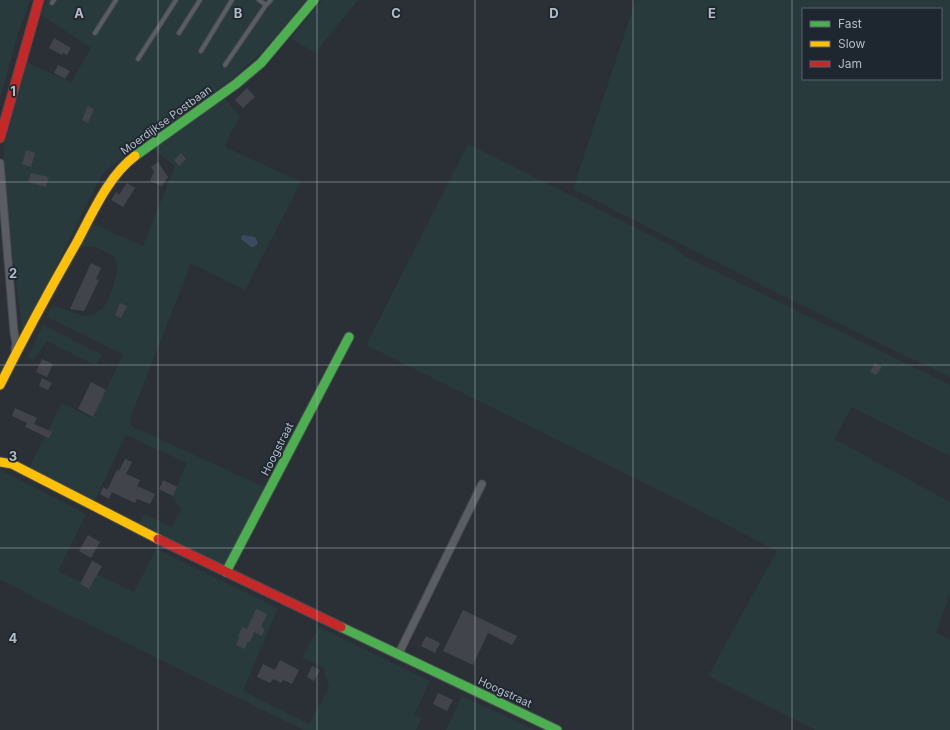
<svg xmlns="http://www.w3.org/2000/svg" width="950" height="730" font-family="Inter,sans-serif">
	<rect width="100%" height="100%" fill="#2a3036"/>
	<g fill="#283a3c" fill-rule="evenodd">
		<path d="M0,0h30l-13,37 -17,63z"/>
		<path d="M47,0h259l-13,16 -34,39 -31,27 -117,84 -9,9 -18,34 -61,127 -13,-102 -7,-73 1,-14 23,-85 44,21 20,-35 -50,-33z"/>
		<path d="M322,0h36l-43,53 -24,-15z"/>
		<path d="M636,0h314v377c-127,-60 -252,-124 -377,-188zM803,9h138v70h-138z"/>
		<path d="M225,98l15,19 -11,19 -4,11 76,35 -56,108 -54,-27 -61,156 1,7 133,61 -39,80 -86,-43 5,-10 28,13 9,-18 -9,-13 15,-33 -61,-28 -32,67 -65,-34 33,-65 30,15 31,-63 -18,-10 -58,-28 5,-12 32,11 11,-2 9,-7 6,-11 8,-27 -4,-13c-10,-5 -24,-14 -35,-7l12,-26 52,23 32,-80 -22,-17z"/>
		<path d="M468,144l207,104 9,8 266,129v71l-98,-49 -18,32 116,63v92l-14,39 14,7v90h-135l-107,-54 69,-125 -88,-46 -323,-160z"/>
		<path d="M43,325l59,30 -7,10 -48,-24 -14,19 -5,-3z"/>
		<path d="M0,470l86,44 -28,57 32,16 7,-13 37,18 22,-43 122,59 -35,83 66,33 20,-37 -6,-20 -21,-9 17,-31 111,54 -16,34 8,3 -6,12h-113l-260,-128 -43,-23z"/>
		<path d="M462,696l73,34h-89z"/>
	</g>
	<path fill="#3a4b5f" d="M243,235l12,2 3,6 -4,4h-3l-10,-8v-2z"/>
	<g fill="#41454b">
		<path d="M54,38l17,10 -4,7 -4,-2 -1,2 -13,-7z"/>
		<path d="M58,65l12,6 -5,8 -11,-6z"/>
		<path d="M247,88l8,9 -12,11 -8,-8z"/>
		<path d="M88,106l6,3 -6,14 -6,-3z"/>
		<path d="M26,150l9,3 -4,14 -9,-3z"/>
		<path d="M181,153l5,6 -7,7 -5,-6z"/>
		<path d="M158,162l10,15 -6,9 -12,-5 4,-10 -3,-4z"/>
		<path d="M31,173l18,4 -3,10 -18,-5z"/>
		<path d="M127,183l8,5 -12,19 -12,-7 5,-8 3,3z"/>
		<path d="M91,263l10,5 -5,11 3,1 -15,31 -14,-2z"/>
		<path d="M120,303l7,3 -6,12 -6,-3z"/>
		<path d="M42,359l11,5 -6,13 -11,-5z"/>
		<path d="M875,363l7,4 -6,8 -6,-3z"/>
		<path d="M42,378l10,5 -4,7 -9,-4z"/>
		<path d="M91,382l15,8 -13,27 -15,-8z"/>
		<path d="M15,408l22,10 -3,6 18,8 -3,6 -24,-11 2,-4 -15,-7z"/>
		<path d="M125,459l7,3 -6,12 14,6 -3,6 18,8 -5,10 -13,-5 -2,4 -28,-13 10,-20 2,1z"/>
		<path d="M163,480l14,7 -4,9 -14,-7z"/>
		<path d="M103,487l9,5 -3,7 -9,-5z"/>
		<path d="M88,535l12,7 -9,16 -12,-7z"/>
		<path d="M92,561l10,5 -13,23 -9,-5z"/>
		<path d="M256,609l11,5 -6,13 4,2 -3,7 -8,-4 -4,10 -2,-1 -3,8 -9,-4 3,-8 -1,-1 4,-9 5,2z"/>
		<path d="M463,610l54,26 -5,9 -24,-12 -15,32 -30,-14z"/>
		<path d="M426,636l14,7 -5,10 -14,-7z"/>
		<path d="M280,660l19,10 -7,14 -9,-4 -2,3 -8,-4 -3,4 -13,-6 6,-13 12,6z"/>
		<path d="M312,666l8,4 -6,11 -7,-4z"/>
		<path d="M438,693l15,7 -6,11 -14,-7z"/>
	</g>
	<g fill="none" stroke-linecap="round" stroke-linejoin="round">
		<defs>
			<g id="lane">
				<path d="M259,0l7,5 5,-5"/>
				<path d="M52,3l2,-3"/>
				<path d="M95,33l21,-33"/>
				<path d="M179,33l21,-33"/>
				<path d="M201,51l31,-51"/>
				<path d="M138,59l38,-59"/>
				<path d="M225,65l41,-60"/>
			</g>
			<g id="street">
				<path d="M0,163l14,169 2,11 -1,7"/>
				<path d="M398,655l84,-171"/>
			</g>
			<g id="fast">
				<path d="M135,156l101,-72 25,-21 53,-63"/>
				<path d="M226,572l123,-235"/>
				<path d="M341,627l216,103"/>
			</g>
			<g id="slow">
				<path d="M0,385c24,-48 50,-96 77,-143 15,-28 32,-67 58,-86"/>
				<path d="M0,462l12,2 146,75"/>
			</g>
			<g id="jam">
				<path d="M0,138l39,-138"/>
				<path d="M158,539l183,88"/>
			</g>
		</defs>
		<use href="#lane" stroke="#484c51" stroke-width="5.5"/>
		<use href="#street" stroke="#484c51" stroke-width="9"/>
		<use href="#fast" stroke="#484c51" stroke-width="11"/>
		<use href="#slow" stroke="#484c51" stroke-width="11"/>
		<use href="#jam" stroke="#484c51" stroke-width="11"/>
		<use href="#lane" stroke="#5a5e64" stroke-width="3.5"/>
		<use href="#street" stroke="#5a5e64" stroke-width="7"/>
		<use href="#fast" stroke="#4caf50" stroke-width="9"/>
		<use href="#slow" stroke="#ffc107" stroke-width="9"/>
		<use href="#jam" stroke="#c62828" stroke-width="9"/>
	</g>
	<path fill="none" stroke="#b4bcc6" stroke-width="1" stroke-opacity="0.55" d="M158,0v730M317,0v730M475,0v730M633,0v730M792,0v730M0,182h950M0,365h950M0,548h950"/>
	<g text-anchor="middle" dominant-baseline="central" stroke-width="3.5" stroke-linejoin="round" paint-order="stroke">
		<g font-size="11" fill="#b4bcc6" stroke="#1e2630">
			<text transform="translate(166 120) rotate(-36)">Moerdijkse Postbaan</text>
			<text transform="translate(277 449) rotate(-63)">Hoogstraat</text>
			<text transform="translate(505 692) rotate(25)">Hoogstraat</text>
		</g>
	</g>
	<g font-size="13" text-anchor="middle" font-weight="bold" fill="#b4bcc6" stroke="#1e2630" stroke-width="3.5" stroke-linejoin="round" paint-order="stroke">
		<text x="79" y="18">A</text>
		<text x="238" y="18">B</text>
		<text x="396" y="18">C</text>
		<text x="554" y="18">D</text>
		<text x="712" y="18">E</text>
		<text x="13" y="96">1</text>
		<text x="13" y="278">2</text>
		<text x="13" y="461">3</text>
		<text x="13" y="643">4</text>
	</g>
	<rect x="802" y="8" width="140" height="72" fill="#1e2630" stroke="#5a626c"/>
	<rect x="810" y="21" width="20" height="6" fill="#4caf50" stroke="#5a626c"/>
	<text x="838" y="28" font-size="12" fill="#b4bcc6">Fast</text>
	<rect x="810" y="41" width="20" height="6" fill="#ffc107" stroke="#5a626c"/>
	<text x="838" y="48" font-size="12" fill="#b4bcc6">Slow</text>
	<rect x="810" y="61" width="20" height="6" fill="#c62828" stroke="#5a626c"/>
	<text x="838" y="68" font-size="12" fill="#b4bcc6">Jam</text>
</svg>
